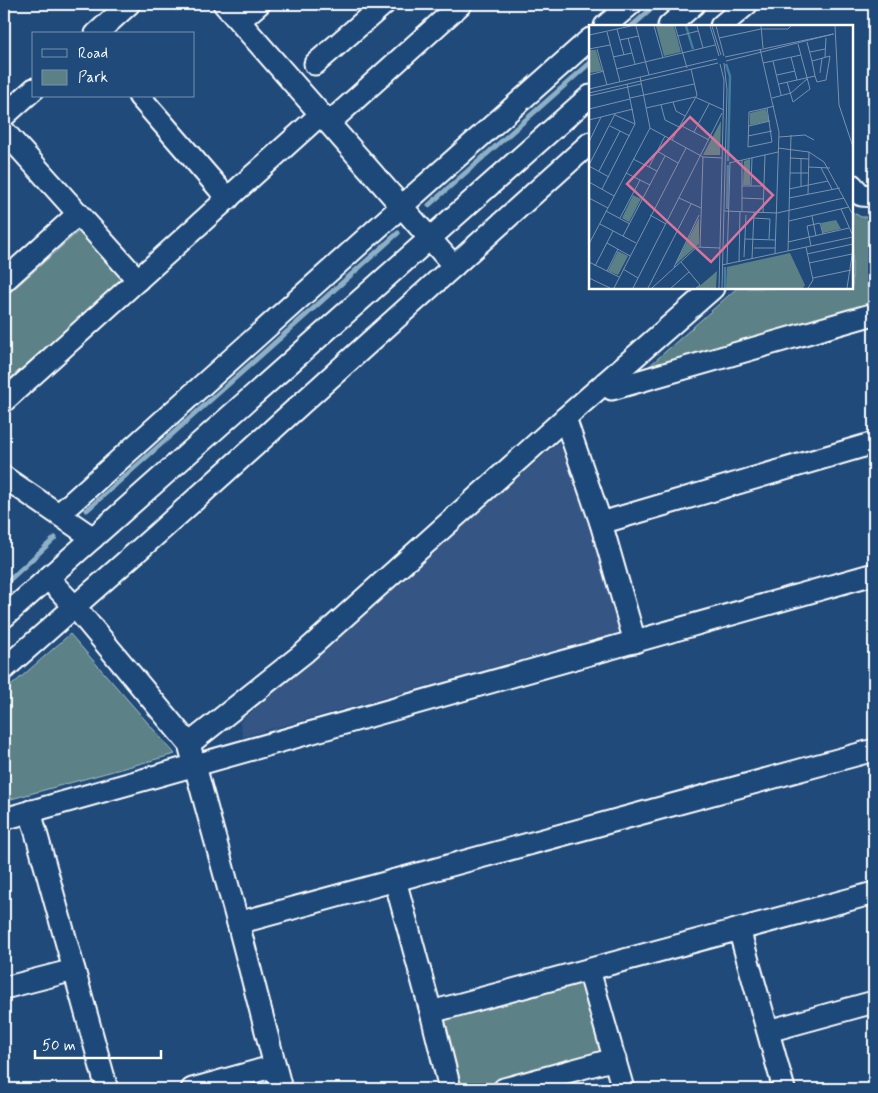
<svg xmlns="http://www.w3.org/2000/svg" width="878" height="1093" font-family="Mynerve,sans-serif">
	<rect width="100%" height="100%" fill="#1f4a7a"/>
	<filter id="ink" filterUnits="userSpaceOnUse"><feTurbulence type="fractalNoise" baseFrequency=".02" numOctaves="2"/><feDisplacementMap in="SourceGraphic" scale="10" xChannelSelector="R" yChannelSelector="G"/><feConvolveMatrix kernelMatrix="1 2 1 2 8 2 1 2 1" color-interpolation-filters="sRGB"/></filter>
	<g filter="url(#ink)">
		<path fill="#355684" d="M563,438l57,194 -377,105 -3,-15z"/>
		<g fill="#5b8186" stroke="#adc0c2">
			<path d="M852,212l9,5h13v86l-227,65 90,-80h115z"/>
			<path d="M79,231l43,48 -118,105v-86z"/>
			<path d="M70,634l105,120 -171,47v-109z"/>
			<path d="M585,981l20,74 -125,34h-17l-20,-70z"/>
		</g>
		<g fill="none" stroke-linecap="round" stroke-linejoin="round">
			<g stroke="#8fb1c7" stroke-width="5">
				<path d="M632,26l25,-22"/>
				<path d="M429,205l161,-142"/>
				<path d="M87,510l311,-277"/>
				<path d="M4,585l51,-47"/>
			</g>
			<defs>
				<g id="minor">
					<path d="M224,4l230,262"/>
					<path d="M239,21l20,-17"/>
					<path d="M605,26l26,-22"/>
					<path d="M669,26l25,-22"/>
					<path d="M721,26l26,-22"/>
					<path d="M96,34l33,-30"/>
					<path d="M315,64l69,-60"/>
					<path d="M139,96l89,103"/>
					<path d="M4,116l30,-27"/>
					<path d="M329,123l132,-119"/>
					<path d="M4,131l134,149"/>
					<path d="M852,185l9,10 13,1"/>
					<path d="M4,281l74,-67"/>
					<path d="M606,382l6,7 262,-75"/>
					<path d="M4,401l317,-287"/>
					<path d="M565,418l36,105 34,119"/>
					<path d="M4,477l89,61"/>
					<path d="M59,514l343,-308 188,-167"/>
					<path d="M601,523l273,-80"/>
					<path d="M48,578l27,29 114,137 49,179 43,166"/>
					<path d="M4,617l586,-521"/>
					<path d="M4,669l153,-135 433,-391"/>
					<path d="M189,744l116,-92 260,-234 148,-130"/>
					<path d="M30,811l77,278"/>
					<path d="M4,819l870,-245"/>
					<path d="M395,880l36,132 19,77"/>
					<path d="M238,923l636,-173"/>
					<path d="M739,929l45,160"/>
					<path d="M589,970l34,119"/>
					<path d="M4,988l70,-18"/>
					<path d="M431,1012l443,-119"/>
					<path d="M768,1031l106,-29"/>
					<path d="M192,1089l83,-23"/>
					<path d="M504,1089l111,-30"/>
				</g>
			</defs>
			<use href="#minor" stroke="#fff" stroke-width="25"/>
			<use href="#minor" stroke="#1f4a7a" stroke-width="21"/>
		</g>
	</g>
	<g transform="translate(589 25)">
		<rect width="264" height="264" fill="#1f4a7a"/>
		<path d="M67,1h18l7,26 -17,4zM0,25h7l6,21 -13,2zM177,84l3,12 -19,4v-12zM132,96l-1,34h-17zM161,134v26h-7l1,-24zM44,170l8,4 -12,23 -7,-4zM110,193v26l-24,21zM247,195l5,9 -18,4 -2,-10zM29,226l10,5 -10,19 -10,-4zM201,228l15,32 -2,3h-77l1,-21zM128,246l-1,17h-19l5,-4z" fill="#5b8186"/>
		<path fill="none" stroke="#457da1" stroke-width="2.5" d="M97,1l7,23M137,39l4,12 -2,85M138,184l1,-44M136,263v-21"/>
		<path fill="none" stroke="#7992af" stroke-width="1" d="M47,1l13,49M65,1l9,32M86,1l12,42M108,1l6,22M121,1l9,30M123,1l9,29M127,1l8,30M172,1l2,22M246,1l4,79 14,42M28,4l7,26M18,7l13,50M0,10l42,-9M89,11l20,-5M39,13l7,26M130,13l42,-9h27l3,-3M31,15l19,-4M218,17l5,19 3,15 2,6 9,-2 4,-24 -18,5M0,24l21,-4M8,24l10,36M171,24l19,83 -4,122M221,27l15,-3M24,32l19,-4M136,32l109,-23M202,32l6,23M236,32l1,-19M137,36l107,-27M184,36l8,34M174,38l38,-8M27,44l99,-24M231,48l2,-15M0,50l15,-4M188,50l18,-4M198,57l6,20 17,-13 -12,-45M190,59l36,-8M0,64l128,-30M0,68l129,-30M0,71l52,-12M41,73l64,-14M183,73l19,-5 16,-14M84,77l3,9 9,5M72,80l4,15 14,7M57,83l49,-11 29,13M178,83l5,34 -24,5 1,-35 18,-4 7,-2M0,84l41,-10M26,90l20,9M0,95l44,-11M91,100l29,15M21,101l20,10M160,101l21,-5M61,103l53,29 19,1M105,107l15,-28M159,111l24,-5M190,112l26,-2 9,5M83,115l25,-45 -6,-26M0,117l12,-25M189,123l31,4 15,10 29,53M68,126l21,12M201,133l19,1M44,134l24,12M140,138l49,-11M0,140l26,-51M0,141l20,11M60,142l16,-31M219,142l22,1M232,143l11,21M10,146l21,-40M37,148l24,12M201,148h18M0,157l25,14M153,161h22M162,161l1,-28M212,162v-29M13,164l33,-65 -8,-40M200,164l39,-8M219,169l1,-42M0,173l19,10M90,173l22,10M153,173l22,1M200,173l51,-10M252,184l12,27M17,186l24,13M135,186l53,2 67,-15M153,186v-51M174,187l2,-57M61,190l16,9M223,191l4,20M31,193l20,-38M165,193l16,1 -1,20M200,196l60,-14M11,199l36,19M34,211l42,-80M156,214l31,1M199,217l61,-14M18,218l23,13M0,219l61,-116 -10,-51M222,221l-4,-20 13,-3 3,11M111,222l3,-90M217,222l7,33 -5,8M165,223h21M199,226l3,-116M218,229l46,-10M155,232l2,-42M163,234l2,-47M0,237l30,15M92,237l19,23 -4,3M150,237l1,-51M220,238l43,-9M138,239l3,-101M133,240l131,-28M6,241l18,-35M85,242l25,-52M34,244l15,9M18,246l11,-22M0,253l21,10M224,253l38,-8M25,263l72,-140M44,263l89,-175M59,263l43,-84M63,263l45,-41 23,1M82,263l18,-16M130,263l5,-208 -4,-16M133,263l5,-198 -3,-27M258,263l6,-39"/>
		<path fill="#da749d" fill-opacity="0.15" stroke="#da749d" stroke-width="2.5" d="M101,92l83,78 -62,67 -84,-78z"/>
		<rect width="264" height="264" fill="none" stroke="#fff" stroke-width="2.5"/>
	</g>
	<rect width="878" height="1093" fill="none" stroke="#1f4a7a" stroke-width="20"/>
	<rect x="10" y="10" width="858" height="1073" fill="none" stroke="#fff" stroke-width="2" filter="url(#ink)"/>
	<rect x="32" y="32" width="162" height="65" fill="#1f4a7a" stroke="#7992af"/>
	<rect x="42" y="49" width="25" height="8" fill="#1f4a7a" stroke="#7992af"/>
	<text x="78" y="58" font-size="15" fill="#ffffff">Road</text>
	<rect x="42" y="70" width="25" height="15" fill="#5b8186" stroke="#7992af"/>
	<text x="78" y="82" font-size="15" fill="#ffffff">Park</text>
	<path d="M35 1050v8h126v-8" fill="none" stroke="#ffffff" stroke-width="2.5"/>
	<text x="42" y="1050" font-size="15" fill="#ffffff" stroke="#1f4a7a" stroke-width="4" paint-order="stroke">50 m</text>
</svg>
